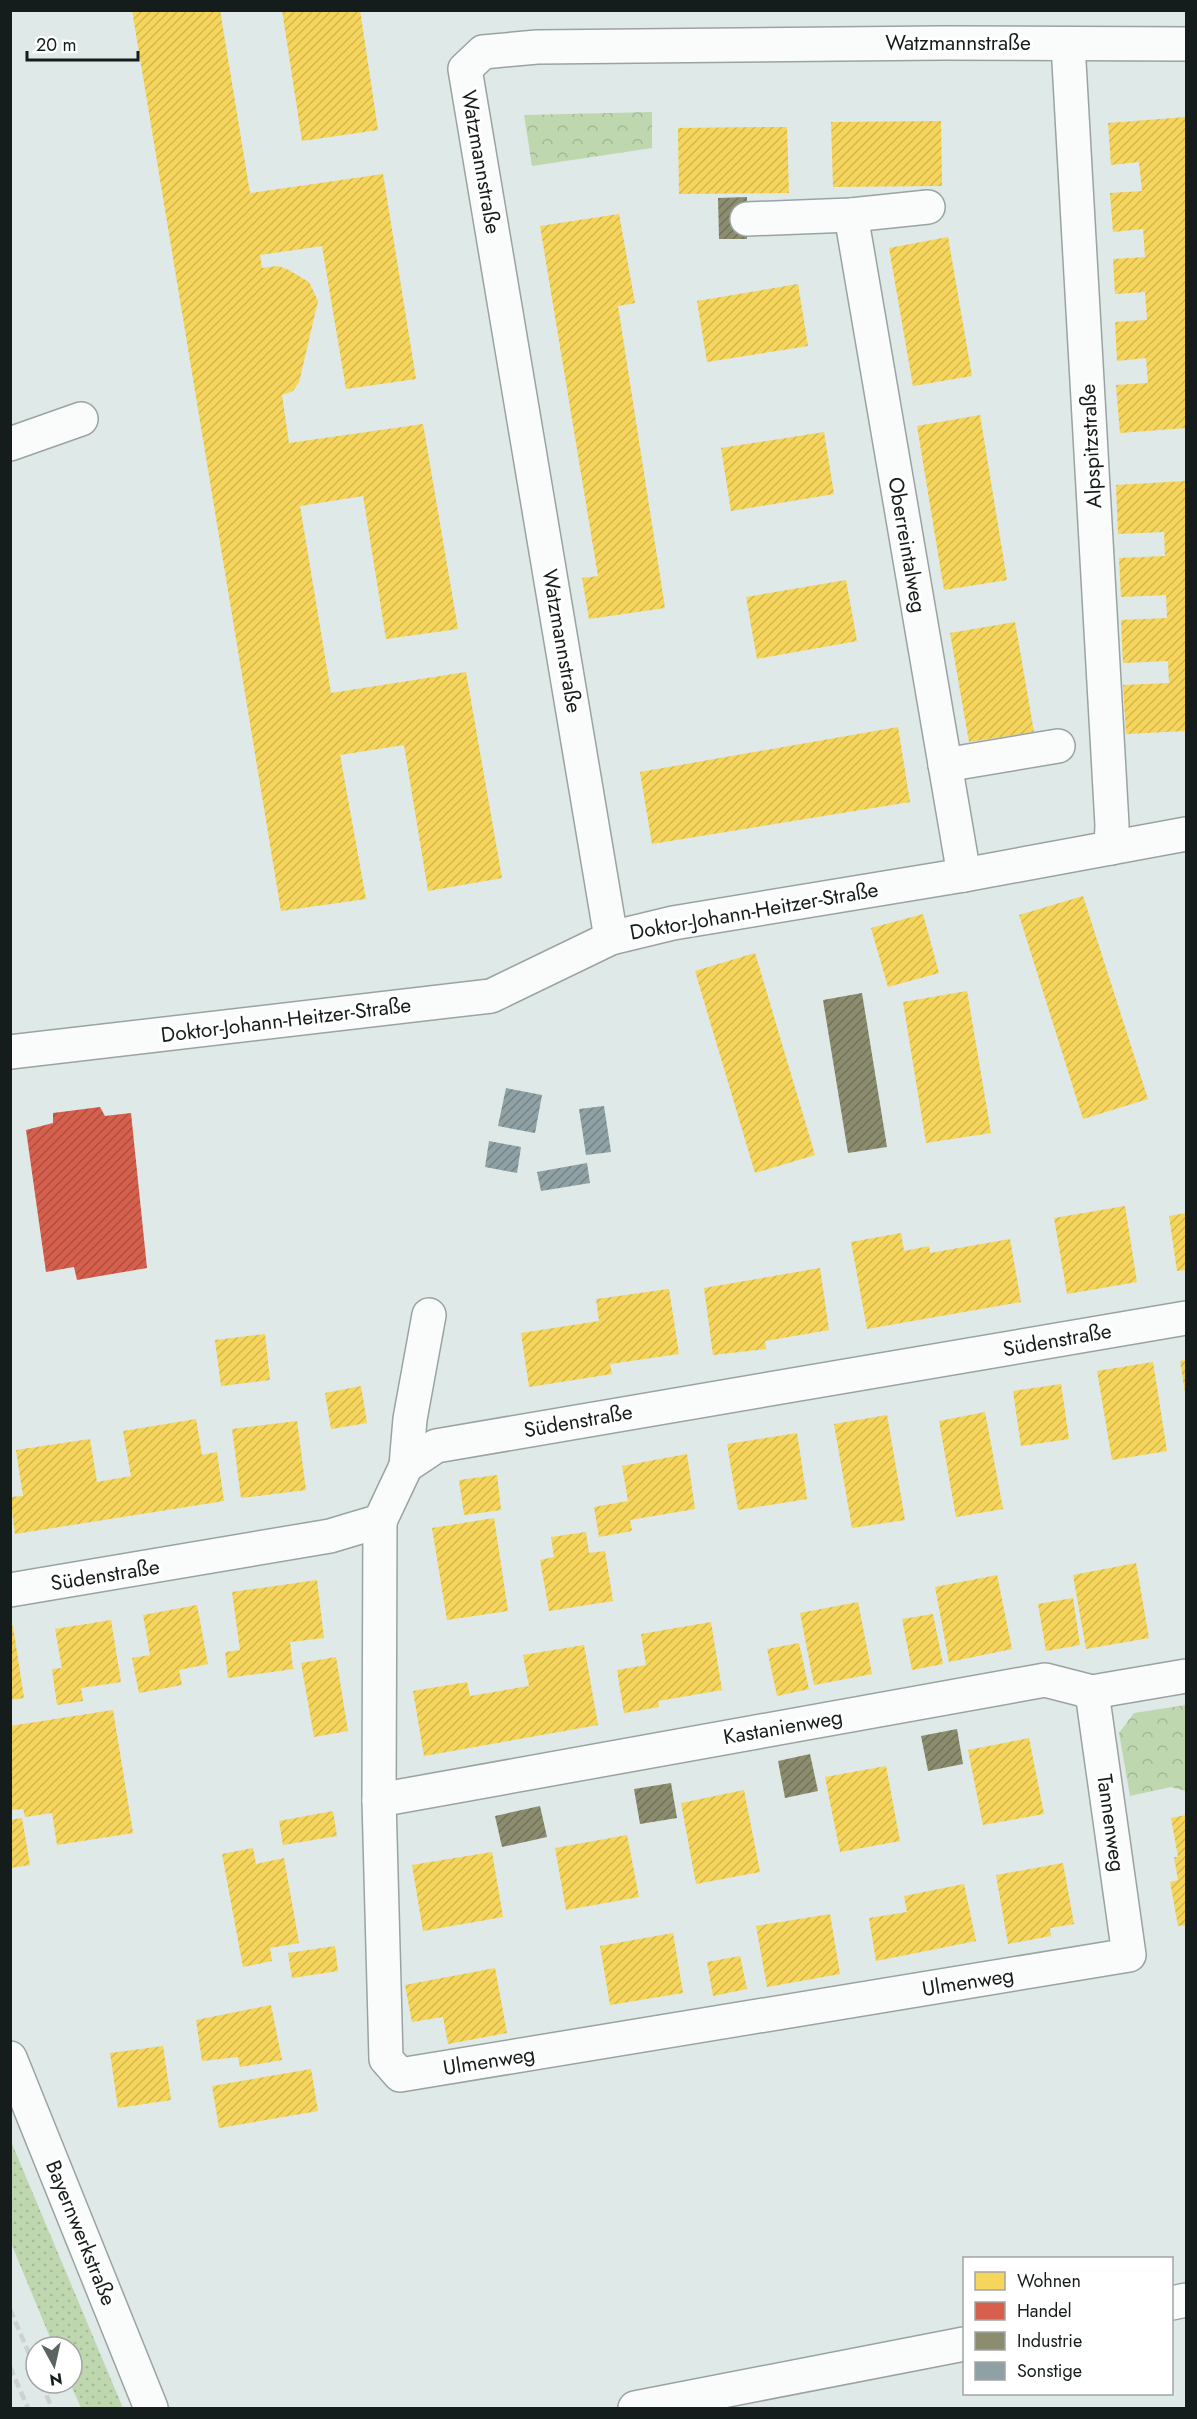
<svg xmlns="http://www.w3.org/2000/svg" width="1197" height="2419" font-family="Jost,sans-serif">
	<defs>
		<pattern id="grass-dots" width="8" height="8" patternUnits="userSpaceOnUse" patternTransform="scale(1.5)"><rect width="8" height="8" fill="#bfd7af"/><path d="M2 2h.1M6 6h.1" fill="none" stroke="#a3b896" stroke-width="1.8" stroke-linecap="round"/></pattern>
		<pattern id="park-crowns" width="20" height="18" patternUnits="userSpaceOnUse" patternTransform="scale(1.5)"><rect width="20" height="18" fill="#bfd7af"/><path d="M2 6a3 3 0 1 1 6 0M12 15a3 3 0 1 1 6 0" fill="none" stroke="#a3b896"/></pattern>
		<pattern id="homes-hatch" width="6" height="6" patternUnits="userSpaceOnUse" patternTransform="scale(1.5)"><rect width="6" height="6" fill="#f6d55c"/><path d="M-1 1l2-2M0 6l6-6M5 7l2-2" fill="none" stroke="#d2b64f"/></pattern>
		<pattern id="shops-hatch" width="6" height="6" patternUnits="userSpaceOnUse" patternTransform="scale(1.5)"><rect width="6" height="6" fill="#d6604d"/><path d="M-1 1l2-2M0 6l6-6M5 7l2-2" fill="none" stroke="#ac4f3f"/></pattern>
		<pattern id="industry-hatch" width="6" height="6" patternUnits="userSpaceOnUse" patternTransform="scale(1.5)"><rect width="6" height="6" fill="#8c8c6e"/><path d="M-1 1l2-2M0 6l6-6M5 7l2-2" fill="none" stroke="#71725a"/></pattern>
		<pattern id="building-hatch" width="6" height="6" patternUnits="userSpaceOnUse" patternTransform="scale(1.5)"><rect width="6" height="6" fill="#8fa1a4"/><path d="M-1 1l2-2M0 6l6-6M5 7l2-2" fill="none" stroke="#748385"/></pattern>
	</defs>
	<rect width="100%" height="100%" fill="#dee9e8"/>
	<path fill="url(#grass-dots)" d="M10,2139l113,269h-42l-11,-25h2v-36h-18l-43,-104z"/>
	<g fill="url(#park-crowns)">
		<path d="M652,112v36l-120,18 -8,-51z"/>
		<path d="M1186,1705v86l-15,-4 -41,9 -11,-63 15,-20z"/>
	</g>
	<g fill="url(#homes-hatch)">
		<path d="M132,10h88l30,183 133,-19 33,205 -70,10 -24,-143 -62,9 2,13 15,-2 10,3 22,13 9,19 -19,81 -6,9 -11,4 7,48 134,-19 35,205 -72,10 -23,-143 -63,10 31,187 135,-21 36,206 -74,13 -24,-146 -64,10 26,144 -85,12z"/>
		<path d="M282,10h78l18,120 -76,11z"/>
		<path d="M1186,117v311l-66,5 -4,-48 32,-2 -2,-25 -29,3 -2,-39 32,-2 -2,-28 -30,2 -2,-35 32,-2 -2,-28 -30,3 -3,-39 32,-2 -3,-29 -28,3 -3,-42z"/>
		<path d="M941,121l1,65 -109,1 -2,-65z"/>
		<path d="M760,127h27l2,66 -110,1 -1,-66z"/>
		<path d="M619,214l16,89 -17,3 47,302 -76,11 -7,-41 16,-2 -58,-350z"/>
		<path d="M948,237l24,139 -59,10 -24,-138z"/>
		<path d="M798,284l10,62 -101,16 -10,-61z"/>
		<path d="M980,415l27,165 -63,10 -27,-164z"/>
		<path d="M824,432l10,62 -103,17 -10,-63z"/>
		<path d="M1186,481v250l-60,3 -3,-49 46,-2 -1,-22 -45,2 -2,-43 46,-2 -1,-23 -45,2 -2,-39 46,-2 -1,-24 -46,2 -2,-49z"/>
		<path d="M846,580l11,61 -100,18 -11,-62z"/>
		<path d="M1015,622l19,110 -65,10 -19,-109z"/>
		<path d="M898,727l12,75 -258,42 -12,-72z"/>
		<path d="M1083,896l65,203 -65,20 -64,-204z"/>
		<path d="M923,914l16,59 -51,14 -17,-59z"/>
		<path d="M755,953l60,202 -60,18 -60,-202z"/>
		<path d="M967,991l24,142 -65,10 -23,-141z"/>
		<path d="M1125,1206l12,76 -70,12 -13,-76z"/>
		<path d="M1186,1213v57l-9,1 -8,-55z"/>
		<path d="M901,1233l3,18 25,-5 1,7 80,-14 11,63 -154,27 -16,-87z"/>
		<path d="M820,1268l9,62 -64,11 1,8 -53,6 -9,-67z"/>
		<path d="M669,1289l10,65 -69,10 2,10 -83,13 -8,-54 78,-12 -3,-22z"/>
		<path d="M265,1334l5,46 -49,6 -6,-46z"/>
		<path d="M1186,1360v31l-1,1 -5,-31z"/>
		<path d="M1153,1362l14,89 -55,9 -15,-89z"/>
		<path d="M1061,1384l8,55 -48,7 -8,-55z"/>
		<path d="M361,1386l6,37 -36,6 -6,-36z"/>
		<path d="M985,1412l18,97 -47,8 -17,-96z"/>
		<path d="M887,1415l18,105 -53,8 -18,-104z"/>
		<path d="M196,1419l6,36 15,-3 7,49 -209,33 -5,-37 13,-1 -7,-46 74,-11 7,43 34,-6 -8,-45z"/>
		<path d="M297,1421l9,69 -65,8 -9,-69z"/>
		<path d="M797,1433l10,66 -69,11 -11,-66z"/>
		<path d="M687,1454l8,55 -65,11 2,11 -33,6 -5,-30 34,-6 -6,-35z"/>
		<path d="M497,1475l4,35 -37,5 -5,-35z"/>
		<path d="M494,1518l14,93 -61,9 -15,-92z"/>
		<path d="M586,1532l3,21 16,-2 8,50 -64,10 -9,-51 14,-3 -3,-20z"/>
		<path d="M1136,1563l13,75 -63,11 -13,-74z"/>
		<path d="M997,1575l15,74 -63,13 -14,-75z"/>
		<path d="M317,1580l7,58 -34,4 3,27 -65,9 -3,-26 15,-2 -8,-58z"/>
		<path d="M1073,1598l7,47 -34,6 -8,-47z"/>
		<path d="M858,1602l14,72 -58,11 -14,-72z"/>
		<path d="M197,1605l11,59 -29,6 3,15 -43,8 -7,-35 18,-3 -7,-40z"/>
		<path d="M933,1614l10,50 -31,6 -10,-51z"/>
		<path d="M111,1620l10,62 -40,6 2,13 -26,4 -5,-36 10,-1 -7,-39z"/>
		<path d="M711,1622l11,68 -64,11 1,6 -35,6 -7,-43 29,-5 -5,-31z"/>
		<path d="M10,1626h3l11,72 -14,2z"/>
		<path d="M799,1643l10,46 -32,7 -10,-47z"/>
		<path d="M584,1645l14,80 -174,31 -11,-65 54,-9 3,14 59,-10 -6,-31z"/>
		<path d="M336,1657l12,74 -34,6 -13,-74z"/>
		<path d="M113,1710l20,123 -76,12 -5,-32 -27,4 -2,-8 -13,1v-84z"/>
		<path d="M1029,1738l15,76 -61,11 -15,-75z"/>
		<path d="M886,1766l14,75 -60,11 -15,-75z"/>
		<path d="M744,1790l16,82 -64,12 -15,-81z"/>
		<path d="M333,1811l4,25 -54,9 -4,-24z"/>
		<path d="M1186,1815v110l-8,1 -8,-44 8,-2 -4,-23h4l-7,-39z"/>
		<path d="M22,1818l8,47 -20,3v-48z"/>
		<path d="M627,1835l12,62 -73,13 -11,-62z"/>
		<path d="M253,1848l3,16 28,-6 15,85 -29,5 2,13 -29,6 -21,-113z"/>
		<path d="M492,1852l11,65 -80,14 -11,-66z"/>
		<path d="M1063,1863l11,61 -24,4 1,8 -43,8 -12,-69z"/>
		<path d="M964,1884l12,57 -100,20 -7,-43 38,-6 -3,-16z"/>
		<path d="M830,1914l10,60 -73,13 -11,-61z"/>
		<path d="M673,1933l10,60 -73,12 -10,-59z"/>
		<path d="M335,1946l3,25 -46,7 -4,-25z"/>
		<path d="M740,1956l7,33 -34,7 -6,-34z"/>
		<path d="M495,1968l12,65 -59,11 -5,-27 -31,5 -7,-37z"/>
		<path d="M271,2005l11,55 -42,7 -2,-10 -36,4 -6,-41z"/>
		<path d="M163,2046l8,54 -53,8 -8,-55z"/>
		<path d="M311,2069l7,42 -99,17 -7,-42z"/>
	</g>
	<path fill="url(#shops-hatch)" d="M100,1107l5,9 26,-3 16,155 -70,12 -3,-13 -28,5 -20,-142 27,-7v-10z"/>
	<g fill="url(#industry-hatch)">
		<path d="M747,197v42h-28l-1,-41z"/>
		<path d="M862,993l25,154 -39,6 -25,-153z"/>
		<path d="M957,1729l6,35 -35,7 -7,-35z"/>
		<path d="M810,1754l8,37 -33,7 -7,-37z"/>
		<path d="M671,1783l6,35 -37,6 -6,-35z"/>
		<path d="M540,1806l7,31 -45,10 -7,-31z"/>
	</g>
	<g fill="url(#building-hatch)">
		<path d="M506,1088l36,7 -7,38 -37,-7z"/>
		<path d="M604,1106l7,46 -25,3 -7,-46z"/>
		<path d="M489,1141l32,6 -4,26 -32,-6z"/>
		<path d="M587,1163l3,20 -49,8 -4,-19z"/>
	</g>
	<g fill="none" stroke-linecap="round" stroke-linejoin="round">
		<defs>
			<g id="minor">
				<path d="M1068,44l44,781 -1,23"/>
				<path d="M851,215l113,660"/>
				<path d="M747,219l104,-4 77,-8"/>
				<path d="M10,444l71,-25"/>
				<path d="M945,765l113,-19"/>
				<path d="M611,938l-146,-869 18,-17 54,-5 406,-4 243,1"/>
				<path d="M10,1052l481,-56 120,-58 62,-15 291,-48 222,-41"/>
				<path d="M406,1466l4,-47 19,-104"/>
				<path d="M380,1521l-1,279 7,259 14,16 729,-120 -37,-263"/>
				<path d="M10,1590l320,-54 50,-15 26,-55 30,-20 750,-128"/>
				<path d="M379,1800l666,-120 47,12 94,-16"/>
				<path d="M10,2058l141,350"/>
				<path d="M1172,2303l14,-3"/>
				<path d="M635,2408l329,-64"/>
			</g>
		</defs>
		<use href="#minor" stroke="#9aa3a2" stroke-width="36"/>
		<use href="#minor" stroke="#fafcfc" stroke-width="33"/>
		<g stroke="#ced1d1" stroke-width="4.5" stroke-dasharray="9 4.5" stroke-linecap="butt">
			<path d="M10,2309l26,61"/>
			<path d="M10,2367l18,41"/>
			<path d="M41,2383l11,25"/>
		</g>
	</g>
	<g text-anchor="middle" dominant-baseline="central" stroke-width="6" stroke-linejoin="round" paint-order="stroke">
		<g font-size="21" fill="#151d1c" stroke="#fff">
			<text x="958" y="43">Watzmannstraße</text>
			<text transform="translate(481 162) rotate(80)">Watzmannstraße</text>
			<text transform="translate(1091 446) rotate(-93)">Alpspitzstraße</text>
			<text transform="translate(907 545) rotate(80)">Oberreintalweg</text>
			<text transform="translate(562 641) rotate(80)">Watzmannstraße</text>
			<text transform="translate(754 911) rotate(-10)">Doktor-Johann-Heitzer-Straße</text>
			<text transform="translate(286 1020) rotate(-7)">Doktor-Johann-Heitzer-Straße</text>
			<text transform="translate(1057 1340) rotate(-10)">Südenstraße</text>
			<text transform="translate(578 1421) rotate(-10)">Südenstraße</text>
			<text transform="translate(105 1575) rotate(-9)">Südenstraße</text>
			<text transform="translate(783 1727) rotate(-10)">Kastanienweg</text>
			<text transform="translate(1111 1823) rotate(82)">Tannenweg</text>
			<text transform="translate(968 1982) rotate(-9)">Ulmenweg</text>
			<text transform="translate(489 2061) rotate(-9)">Ulmenweg</text>
			<text transform="translate(81 2233) rotate(68)">Bayernwerkstraße</text>
		</g>
	</g>
	<rect width="1197" height="2419" fill="none" stroke="#151d1c" stroke-width="24"/>
	<rect x="963" y="2257" width="210" height="138" fill="#ffffff" stroke="#a1a5a4" stroke-width="1.5"/>
	<rect x="975" y="2272" width="30" height="18" fill="#f6d55c" stroke="#a1a5a4" stroke-width="1.5"/>
	<text x="1017" y="2287" font-size="18" fill="#151d1c">Wohnen</text>
	<rect x="975" y="2302" width="30" height="18" fill="#d6604d" stroke="#a1a5a4" stroke-width="1.5"/>
	<text x="1017" y="2317" font-size="18" fill="#151d1c">Handel</text>
	<rect x="975" y="2332" width="30" height="18" fill="#8c8c6e" stroke="#a1a5a4" stroke-width="1.5"/>
	<text x="1017" y="2347" font-size="18" fill="#151d1c">Industrie</text>
	<rect x="975" y="2362" width="30" height="18" fill="#8fa1a4" stroke="#a1a5a4" stroke-width="1.5"/>
	<text x="1017" y="2377" font-size="18" fill="#151d1c">Sonstige</text>
	<g transform="translate(54 2365) rotate(172)"><circle r="28" fill="#ffffff" stroke="#a1a5a4" stroke-width="1.5"/>
	<path d="M0-4.5L10 22L0 15L-10 22Z" fill="#5b6463"/>
	<text y="-9" font-size="16" font-weight="bold" text-anchor="middle" fill="#151d1c">N</text>
	</g>
	<path d="M27 51v9h111v-9" fill="none" stroke="#151d1c" stroke-width="3"/>
	<text x="36" y="51" font-size="18" fill="#151d1c" stroke="#ffffff" stroke-width="4.5" paint-order="stroke">20 m</text>
</svg>
